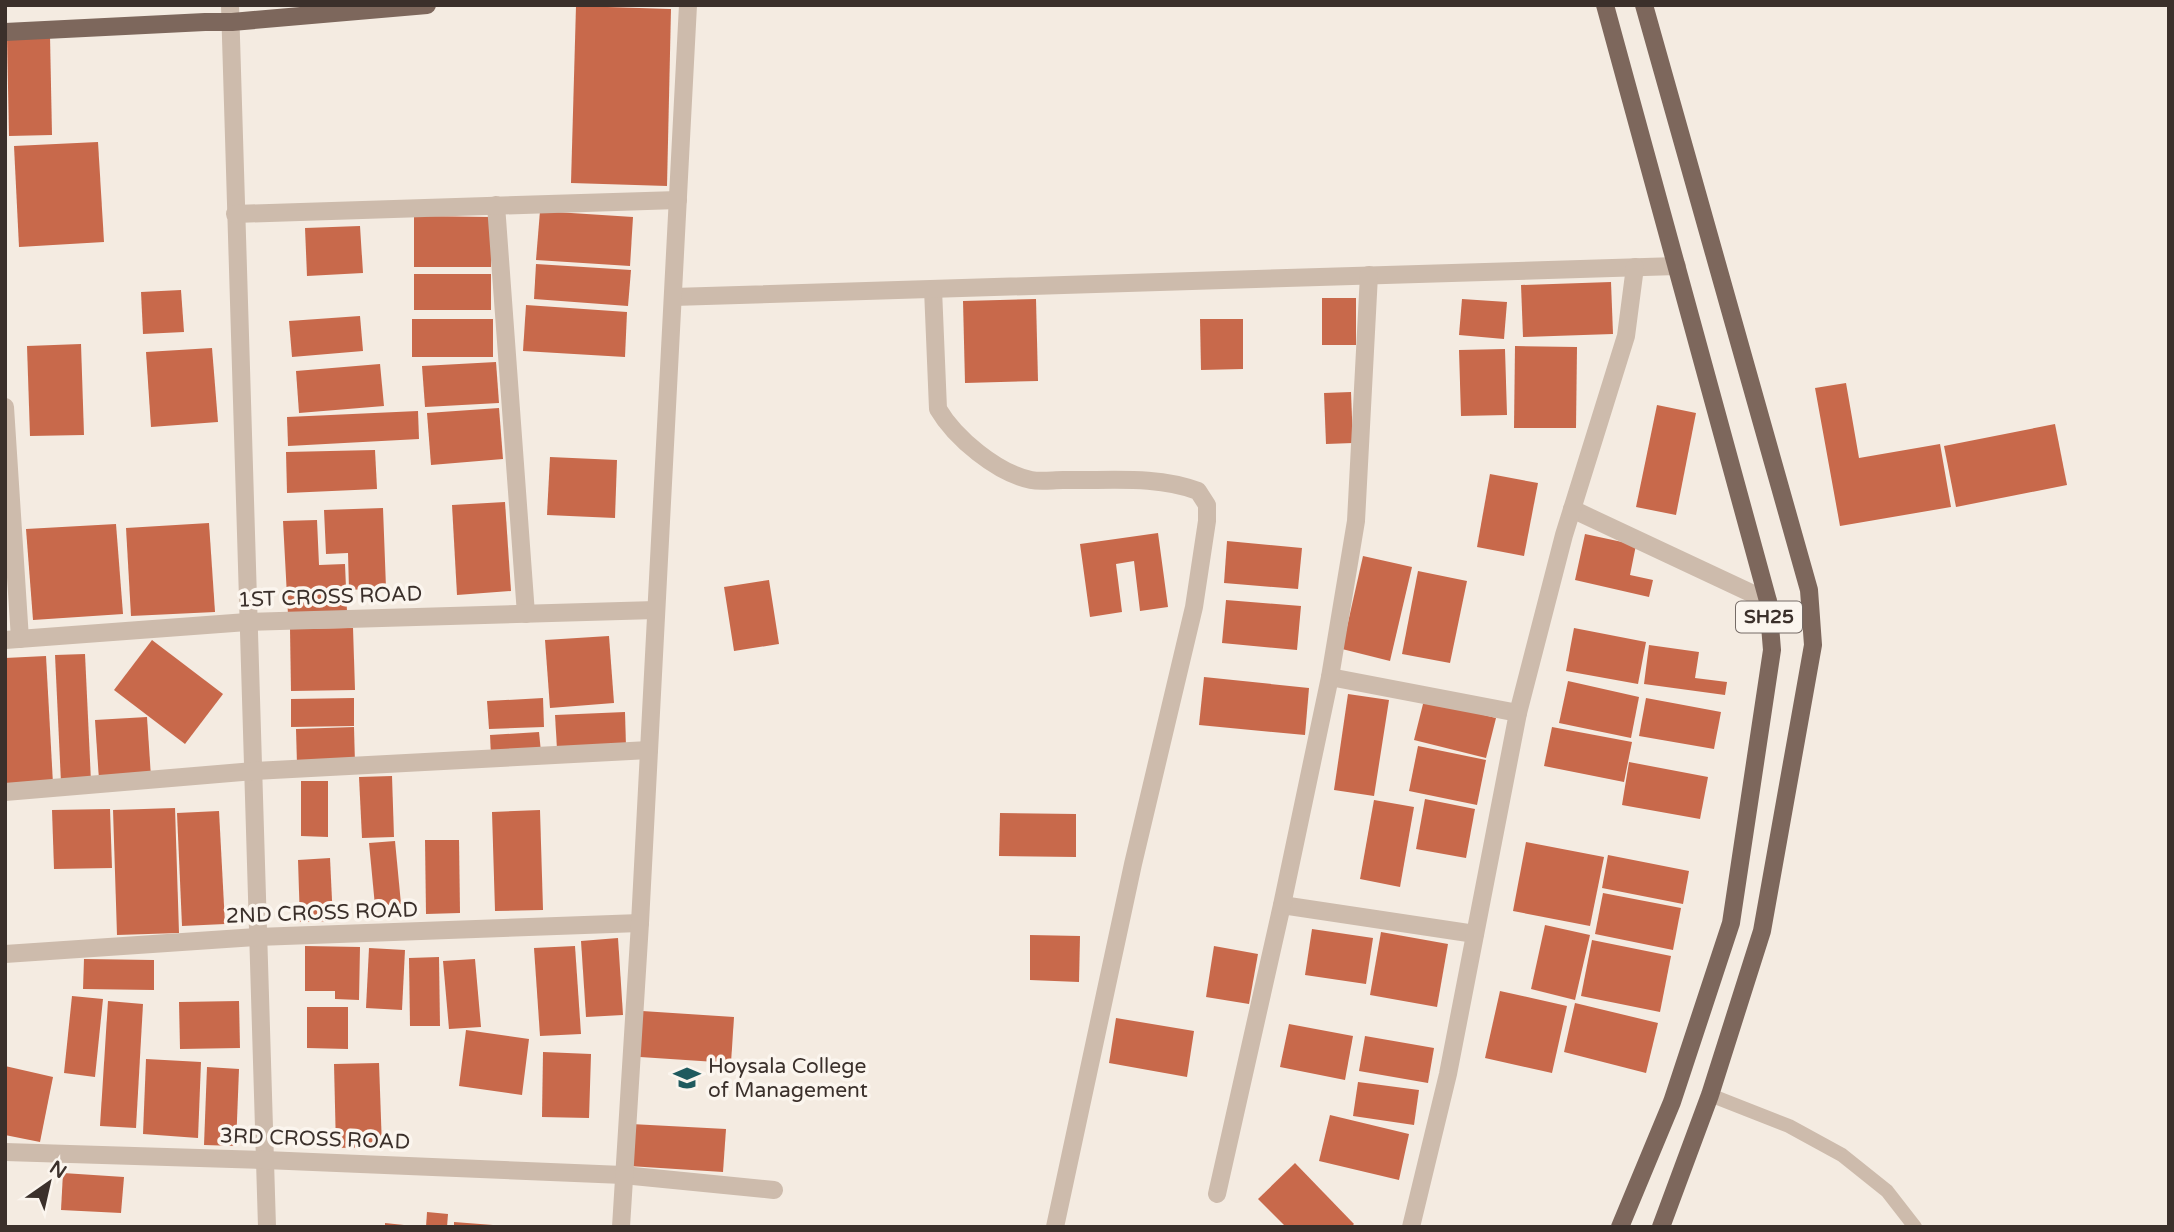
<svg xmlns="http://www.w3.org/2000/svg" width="2174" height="1232" font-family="'Varela Round',sans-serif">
	<rect width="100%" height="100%" fill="#f4ebe1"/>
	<g fill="#c8694b">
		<path d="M576,6l95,3 -4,177 -96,-3z"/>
		<path d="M50,36l2,99 -43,1 -2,-99z"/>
		<path d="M98,142l6,100 -85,5 -5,-101z"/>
		<path d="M540,211l93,6 -3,49 -94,-6z"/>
		<path d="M414,216l77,1v50h-77z"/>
		<path d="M360,226l3,47 -56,3 -2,-48z"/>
		<path d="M536,264l95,6 -3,36 -94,-7z"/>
		<rect x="414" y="274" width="77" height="36"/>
		<path d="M1611,282l2,52 -90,3 -2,-52z"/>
		<path d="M181,290l3,42 -41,2 -2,-42z"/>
		<rect x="1322" y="298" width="34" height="47"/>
		<path d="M1036,299l2,82 -73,2 -2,-82z"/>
		<path d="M1462,299l45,3 -3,37 -45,-4z"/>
		<path d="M526,305l101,7 -2,45 -102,-6z"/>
		<path d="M360,316l3,35 -71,6 -3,-36z"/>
		<rect x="412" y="319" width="81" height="38"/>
		<path d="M1200,319h43v50l-42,1z"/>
		<path d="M81,344l3,91 -54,1 -3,-90z"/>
		<path d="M1515,346l62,1 -1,81h-62z"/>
		<path d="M212,348l6,74 -67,5 -5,-75z"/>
		<path d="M1505,349l2,66 -46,1 -2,-66z"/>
		<path d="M496,362l3,41 -74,4 -3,-41z"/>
		<path d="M380,364l4,42 -85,7 -3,-42z"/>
		<path d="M1846,383l13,75 81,-14 11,63 -111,19 -25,-138z"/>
		<path d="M1351,392l2,51 -27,1 -2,-51z"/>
		<path d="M1657,405l39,8 -20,102 -40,-8z"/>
		<path d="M499,408l4,51 -72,6 -4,-52z"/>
		<path d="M418,411l1,28 -131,7 -1,-29z"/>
		<path d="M2055,424l12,61 -111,22 -12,-61z"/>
		<path d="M375,450l2,39 -90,4 -1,-41z"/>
		<path d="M550,457l67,3 -2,58 -68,-3z"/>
		<path d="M1490,474l48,9 -14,73 -47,-9z"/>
		<path d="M505,502l6,89 -54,4 -5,-90z"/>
		<path d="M383,508l3,80 -37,2 -1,-37 -22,1 -2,-44z"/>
		<path d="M317,520l2,45 26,-1 2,48 -59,3 -5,-94z"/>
		<path d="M209,523l6,89 -84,4 -5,-88z"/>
		<path d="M116,524l7,90 -90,6 -7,-91z"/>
		<path d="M1158,533l10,74 -28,4 -6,-50 -18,3 6,48 -32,5 -10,-73z"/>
		<path d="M1585,534l51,11 -6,30 23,5 -4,17 -74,-17z"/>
		<path d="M1227,541l75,7 -4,41 -74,-6z"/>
		<path d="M1363,556l49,11 -22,94 -48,-12z"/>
		<path d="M1418,571l49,10 -17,82 -48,-9z"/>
		<path d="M769,580l10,64 -45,7 -10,-64z"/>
		<path d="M1226,600l75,6 -4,44 -75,-7z"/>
		<path d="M353,628l2,62 -64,1 -1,-62z"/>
		<path d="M1574,628l72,14 -8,42 -72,-13z"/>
		<path d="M609,636l5,67 -64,5 -5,-68z"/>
		<path d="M152,640l71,54 -38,50 -71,-54z"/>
		<path d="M1649,645l50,7 -4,26 32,4 -2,13 -81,-11z"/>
		<path d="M85,654l6,128 -30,1 -6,-128z"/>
		<path d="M46,656l7,128 -48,3v-129z"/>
		<path d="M1204,677l105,11 -4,47 -106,-10z"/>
		<path d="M1568,681l71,16 -8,41 -72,-15z"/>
		<path d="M1348,694l41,6 -15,96 -40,-6z"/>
		<path d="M354,698v28l-63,1v-28z"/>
		<path d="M543,698l1,29 -55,2 -2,-28z"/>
		<path d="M1646,698l75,14 -7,37 -75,-13z"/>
		<path d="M1424,700l72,18 -10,40 -72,-18z"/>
		<path d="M625,712l1,35 -69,2 -2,-34z"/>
		<path d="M147,717l4,60 -52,3 -4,-60z"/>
		<path d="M354,727l1,37 -58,1 -1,-36z"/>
		<path d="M1552,727l80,15 -8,40 -80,-16z"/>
		<path d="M539,732l2,20 -50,4 -1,-21z"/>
		<path d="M1418,746l68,14 -9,45 -68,-14z"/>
		<path d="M1629,762l79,15 -8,42 -78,-14z"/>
		<path d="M392,776l2,61 -32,1 -3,-61z"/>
		<path d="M301,781h27v56l-27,-1z"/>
		<path d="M1425,799l50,10 -9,49 -50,-9z"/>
		<path d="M1374,800l40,7 -14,80 -40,-8z"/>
		<path d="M175,808l4,125 -62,2 -4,-125z"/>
		<path d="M110,809l2,59 -58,1 -2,-59z"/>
		<path d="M540,810l3,100 -48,1 -3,-99z"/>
		<path d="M219,811l6,113 -43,2 -5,-113z"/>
		<path d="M1000,813l76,1v43l-77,-1z"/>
		<path d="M425,840h34l1,73 -34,1z"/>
		<path d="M395,841l6,63 -26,2 -6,-63z"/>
		<path d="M1526,842l78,15 -14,69 -77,-15z"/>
		<path d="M1608,855l81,16 -6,33 -81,-16z"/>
		<path d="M330,858l3,63 -33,1 -2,-62z"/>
		<path d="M1603,893l78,15 -8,42 -78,-16z"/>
		<path d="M1545,925l45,10 -15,65 -44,-11z"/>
		<path d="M1312,929l61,9 -7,46 -61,-9z"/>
		<path d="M1381,932l67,12 -11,63 -67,-12z"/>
		<path d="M1030,935l50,1 -1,46 -49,-2z"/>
		<path d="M618,938l5,77 -37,2 -5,-76z"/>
		<path d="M1592,940l79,16 -11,56 -79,-16z"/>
		<path d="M305,946l55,1 -1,53 -24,-1v-8h-30z"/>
		<path d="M575,946l6,88 -41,2 -6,-88z"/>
		<path d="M1214,946l44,8 -9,50 -43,-7z"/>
		<path d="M369,948l36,2 -3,60 -36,-2z"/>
		<path d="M439,957l1,69h-30l-1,-68z"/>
		<path d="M84,959l70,1v30l-71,-1z"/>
		<path d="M475,959l6,68 -32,2 -6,-68z"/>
		<path d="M1500,991l67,15 -15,67 -67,-15z"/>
		<path d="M72,996l31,3 -8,78 -31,-4z"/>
		<path d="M108,1001l35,3 -7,124 -36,-2z"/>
		<path d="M239,1001l1,47 -60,1 -1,-47z"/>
		<path d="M1575,1003l83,20 -12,50 -82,-21z"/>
		<path d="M307,1007h41v42l-41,-1z"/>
		<path d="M642,1011l92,6 -3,46 -91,-6z"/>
		<path d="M1116,1018l78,13 -7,46 -78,-14z"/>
		<path d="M1289,1024l64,12 -8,44 -65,-13z"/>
		<path d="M466,1030l63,9 -7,56 -63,-9z"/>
		<path d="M1365,1036l69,12 -6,35 -69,-12z"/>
		<path d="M543,1052l48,2 -2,64 -47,-1z"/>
		<path d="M146,1059l55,3 -3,76 -55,-4z"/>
		<path d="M379,1063l3,84 -46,1 -2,-84z"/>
		<path d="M5,1066l48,11 -13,65 -35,-7z"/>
		<path d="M207,1067l32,2 -3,77 -32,-1z"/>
		<path d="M1358,1082l61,8 -5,35 -61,-9z"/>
		<path d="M1330,1115l79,19 -10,46 -80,-19z"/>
		<path d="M631,1124l95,5 -3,43 -94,-6z"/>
		<path d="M1295,1163l59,61 -3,3h-65l-28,-28z"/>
		<path d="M63,1173l61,4 -3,36 -60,-3z"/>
		<path d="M427,1212l21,2 -1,13h-21z"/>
		<path d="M454,1222l39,3 -1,2h-38z"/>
		<path d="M385,1223l19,2v2h-19z"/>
	</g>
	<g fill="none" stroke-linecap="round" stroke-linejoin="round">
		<path stroke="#cdbbac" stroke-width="14" d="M1710,1095l79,31 53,29 45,36 28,36"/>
		<g stroke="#cdbbac" stroke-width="18">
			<path d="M230,5l37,1222"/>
			<path d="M496,205l30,409"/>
			<path d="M235,214l443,-14"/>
			<path d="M933,289l5,120c17,29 59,64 93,71 10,2 22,0 32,0 45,1 93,-5 135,11l9,14v16l-13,86 -61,257 -78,363"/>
			<path d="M673,297l1004,-31"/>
			<path d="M5,407l15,232"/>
			<path d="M1572,509l196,92"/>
			<path d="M5,640l242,-18 409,-12"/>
			<path d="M1330,677l188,36"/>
			<path d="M5,792l249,-21 395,-21"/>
			<path d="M1282,905l193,29"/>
			<path d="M5,954l252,-17 383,-14"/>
			<path d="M5,1152l260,8 358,15 151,15"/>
			<path d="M1217,1194l65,-289 48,-228 26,-156 13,-246"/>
			<path d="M621,1227l19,-304 48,-918"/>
			<path d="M1411,1227l37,-153 70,-361 46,-178 62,-199 9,-69"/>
		</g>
		<g stroke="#7d675c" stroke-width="18">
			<path d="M1605,5l163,596 4,49 -41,273 -59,179 -52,125"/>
			<path d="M1644,5l165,585 4,55 -51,286 -52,164 -49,132"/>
			<path d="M5,32l200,-10h27l195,-17"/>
		</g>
	</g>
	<defs>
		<symbol id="university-bare" viewBox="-9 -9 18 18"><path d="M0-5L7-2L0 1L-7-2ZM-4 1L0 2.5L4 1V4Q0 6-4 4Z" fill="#1f5a5e" stroke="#fbf5ee" stroke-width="2.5" paint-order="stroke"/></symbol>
	</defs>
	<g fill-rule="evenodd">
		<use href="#university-bare" x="668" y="1059" width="38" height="38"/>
	</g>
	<g text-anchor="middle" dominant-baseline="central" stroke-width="7" stroke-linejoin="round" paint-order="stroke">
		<rect fill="#fbf5ee" stroke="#756b66" stroke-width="2" x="1736" y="601.5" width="66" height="31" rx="5"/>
		<g font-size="19" font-weight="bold" fill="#3b302b">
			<text x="1769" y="617">SH25</text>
		</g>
		<g font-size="21" fill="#3b302b" stroke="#fbf5ee">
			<text transform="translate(330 597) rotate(-2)">1ST CROSS ROAD</text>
			<text transform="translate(322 913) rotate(-2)">2ND CROSS ROAD</text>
			<text transform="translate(315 1139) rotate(2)">3RD CROSS ROAD</text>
		</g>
		<g font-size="21" fill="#3b302b" stroke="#fbf5ee" text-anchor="start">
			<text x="708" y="1066">Hoysala College<tspan x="708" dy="24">of Management</tspan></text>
		</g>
	</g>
	<rect width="2174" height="1232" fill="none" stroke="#3b302b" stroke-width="14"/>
	<g transform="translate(49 1183) rotate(34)" stroke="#fbf5ee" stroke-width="5" paint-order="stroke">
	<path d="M0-5L12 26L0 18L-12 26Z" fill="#3b302b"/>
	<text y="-10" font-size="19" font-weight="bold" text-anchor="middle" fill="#3b302b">N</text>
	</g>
</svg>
